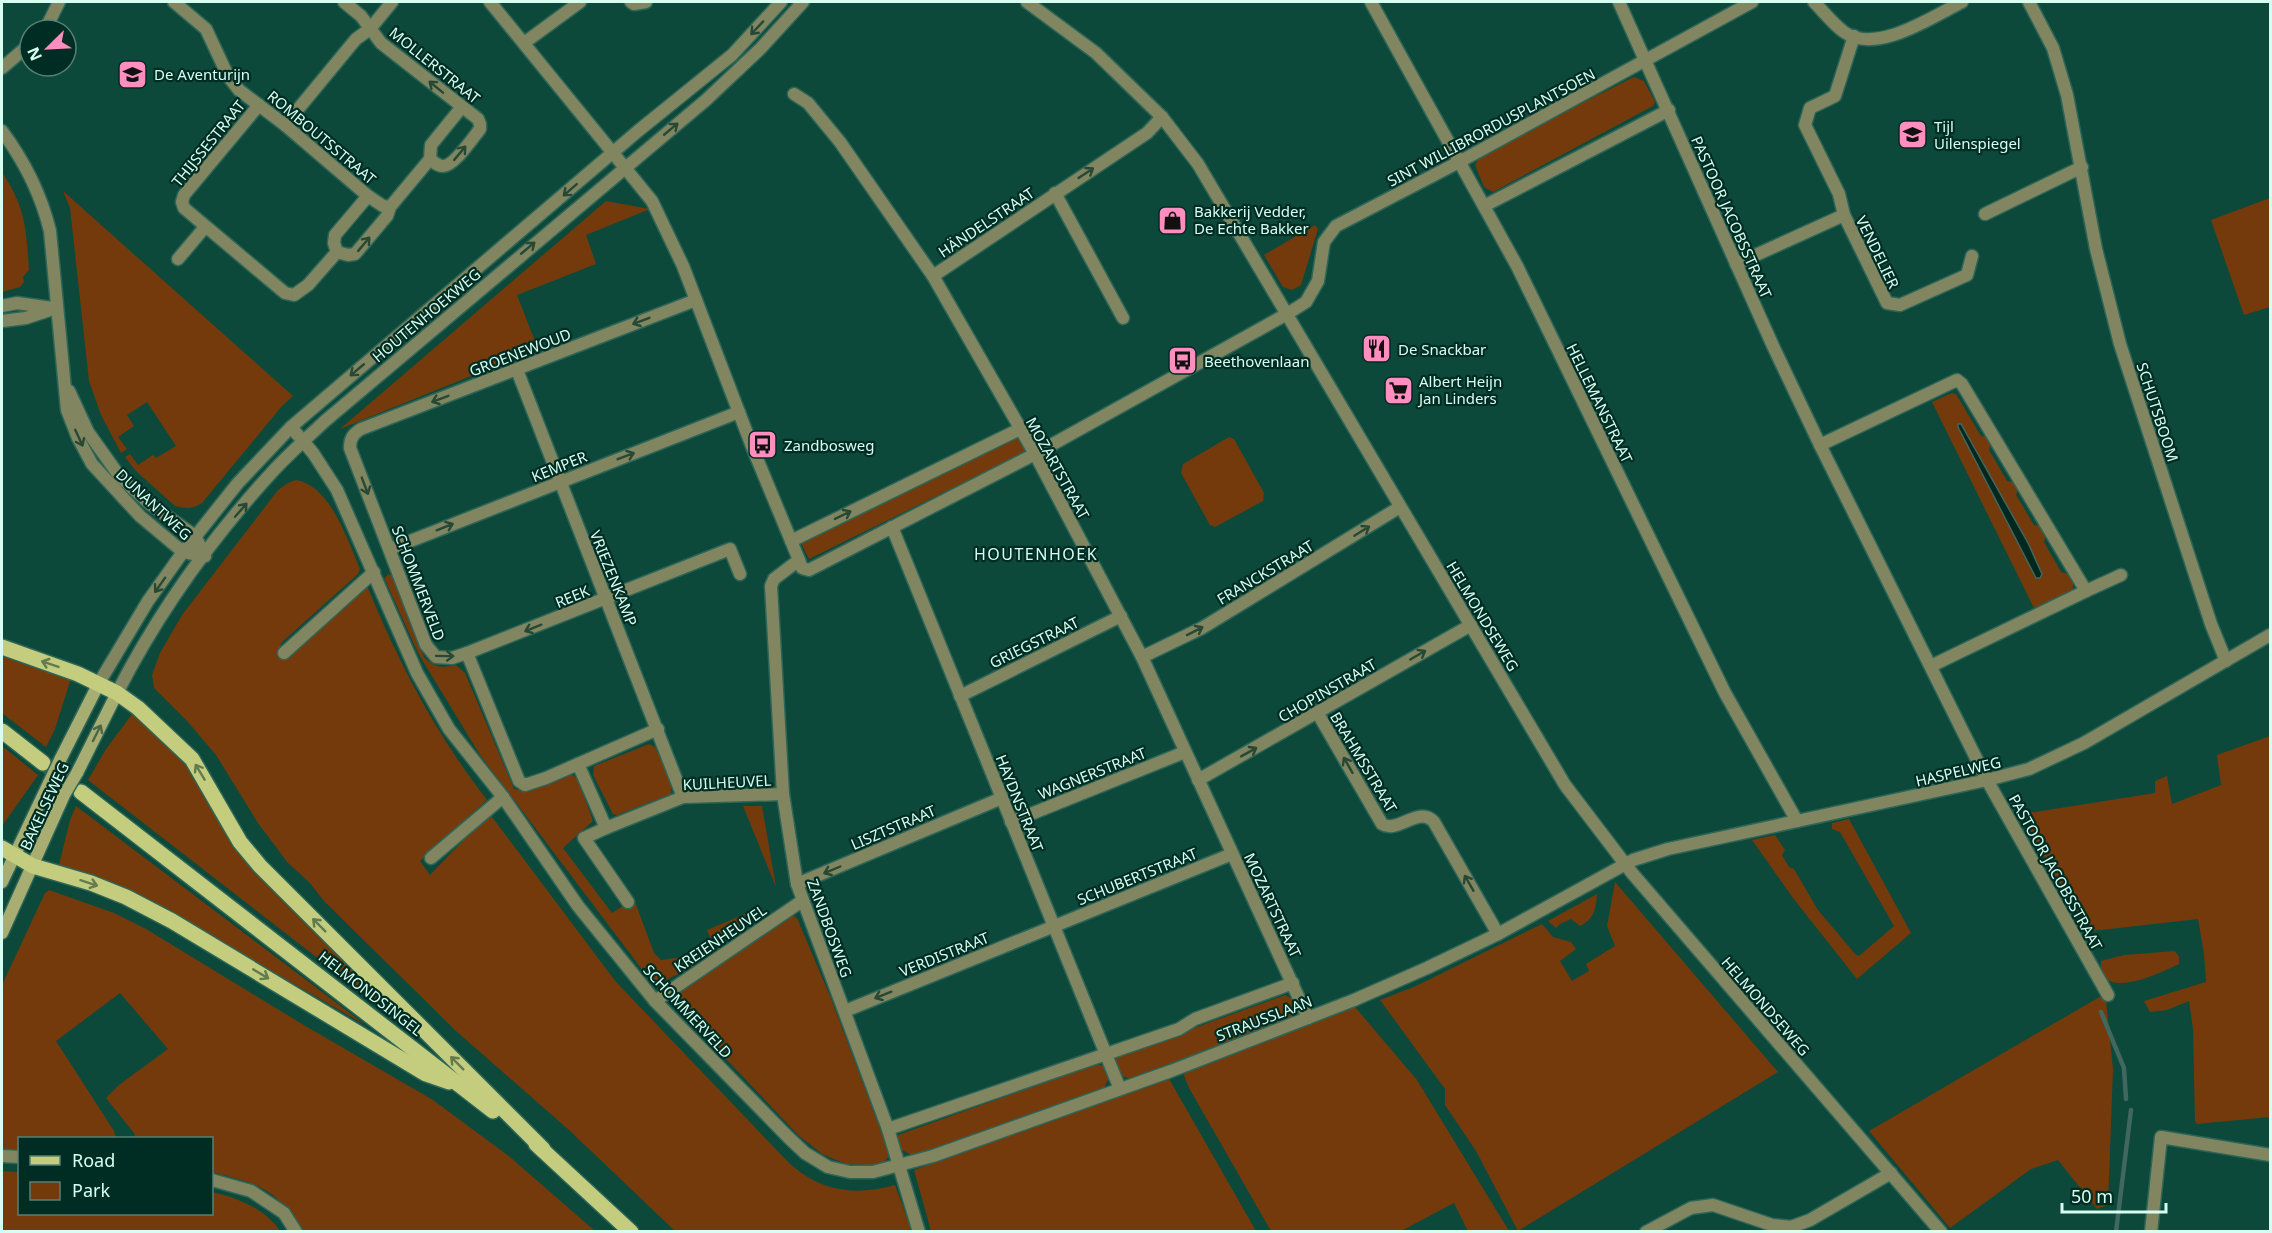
<svg xmlns="http://www.w3.org/2000/svg" width="2272" height="1233" font-family="'Noto Sans',sans-serif">
	<rect width="100%" height="100%" fill="#0c493b"/>
	<g fill="#743a0b">
		<path d="M1634,77l10,4 11,21 -2,4 -160,86 -9,-5 -9,-22 7,-12z"/>
		<path d="M2,172c24,37 24,55 27,98l-6,7 1,5 -4,5 -18,5z"/>
		<path d="M63,191l230,205 -11,10 -80,97c-9,6 -16,6 -27,3l-39,-35 -11,-14 5,-3 8,11 15,-10 3,3 20,-12 -29,-44 -20,13 7,11 -16,11 9,12 -6,4 -20,-38 -12,-34 -19,-173z"/>
		<path d="M2270,198v109l-26,8 -33,-95z"/>
		<path d="M606,201l44,8 -64,26 10,29 -79,31 21,54 -198,80z"/>
		<path d="M1315,225l3,4 -17,56 -9,5 -9,-3 -19,-32z"/>
		<path d="M1952,393l4,1 25,42 5,1 5,7 -2,6 18,31 6,1 5,7 -2,6 18,30 7,1 5,9 -2,7 17,30 7,2 5,7v9l-4,3 -34,17 -103,-208z"/>
		<path d="M1019,433l9,18 -219,108 -9,-18z"/>
		<path d="M1229,437l5,2 30,54 -1,8 -48,26 -5,-2 -29,-52 2,-9z"/>
		<path d="M296,480c34,5 52,61 64,89l-2,5 -78,70 9,10 74,-66h5c33,80 67,144 119,212l-67,61 10,14 59,-62 127,169 174,182c32,28 65,32 105,21l17,46h-237l-106,-101 -113,-99 -131,-129 -17,-21 -20,-18 -30,-40 -42,-68 -28,-33 -34,-34 -2,-13 8,-22 22,-38 96,-125 10,-7z"/>
		<path d="M388,574l5,2 31,81c11,11 17,11 32,8l9,8 49,116 12,2 43,-18 9,6 15,42 -30,27 49,65 22,-14 20,54 7,7 29,-4 8,8 -38,19h-6l-7,-7 -167,-221 -62,-102 -32,-71 -2,-3z"/>
		<path d="M2,655l69,23 -16,51 -9,18 -44,-34z"/>
		<path d="M132,714l8,5 48,46 32,53 228,241 -360,-279 18,-31z"/>
		<path d="M2270,736v381l-73,7 -2,-3 -2,-92 -4,-28 -22,9 -17,2 -6,-11 62,-19 -2,-28 -6,-35 -115,13 -61,-118 133,-21v-12l12,-5 5,28 49,-19 -4,-30z"/>
		<path d="M649,744l6,3c7,14 18,32 16,47l-54,21 -4,-1 -20,-39 1,-9z"/>
		<path d="M2,746l36,29 -36,51z"/>
		<path d="M76,806l291,220 -212,-122 -48,-22 -48,-17 11,-45z"/>
		<path d="M743,806h19l14,81z"/>
		<path d="M1849,819l62,114 -54,46 -64,-81 -41,-58 23,-5 10,15 -3,5 7,12 5,2 24,41 38,45 3,1 35,-30 -54,-94 -8,-3v-6z"/>
		<path d="M1615,882l163,190 -260,159 -42,-80 -31,-46v-16l-65,-89 36,-14 126,-62 11,13 18,5 5,7 -16,12 12,20 17,-10 -3,-7 29,-18 -8,-20z"/>
		<path d="M49,890l65,23 32,16 156,95 131,76 77,57 85,74h-293c-28,-45 -42,-46 -90,-59v-34h-77l-1,-5 -28,-35 13,-13 49,-36 -48,-56 -64,48 58,90 2,7h-96l-1,12 -17,-1v-164l43,-92z"/>
		<path d="M1597,894c-1,15 -3,25 -17,32l-9,-7 -11,5 -4,4 -8,-7z"/>
		<path d="M762,907l-48,42 -7,-19z"/>
		<path d="M792,915l5,3 33,78 60,159 -9,11 -35,-2 -24,-10 -24,-19 -122,-129 -4,-9z"/>
		<path d="M2175,951l4,6v7c-21,10 -81,39 -78,-3l23,-6z"/>
		<path d="M1285,995l6,3 6,12 -4,9 -164,60 -11,-5 -4,-11 3,-7z"/>
		<path d="M2103,995l3,6 7,68 -5,136 -11,4 -39,-49 -27,9 -81,59 -81,-97z"/>
		<path d="M1350,1007h5l62,73 92,151h-41l-14,-28 -53,28h-130l-82,-143 -5,-12v-5l77,-28z"/>
		<path d="M1096,1064l8,2 5,12 -5,10 -189,69 -13,-7 -5,-12 1,-3z"/>
		<path d="M1168,1077l88,154h-325l-17,-61z"/>
		<path d="M2,1171l17,1 1,42h192v-22c24,5 54,17 68,39h-278z"/>
	</g>
	<path fill="#00281f" stroke="#41685e" stroke-width="1.5" d="M1958,424h3l67,119 14,31 -2,4h-4l-78,-151z"/>
	<g fill="none" stroke-linecap="round" stroke-linejoin="round">
		<g stroke="#41685e" stroke-width="4.5">
			<path d="M2101,1012l23,56 2,31"/>
			<path d="M2116,1232l15,-122"/>
		</g>
		<path stroke="#2b6456" stroke-width="15" stroke-dasharray="15 8" stroke-linecap="butt" d="M43,763l38,29"/>
		<defs>
			<g id="minor">
				<path d="M174,2l32,27 22,47 11,14 46,35 83,71 15,10 7,1"/>
				<path d="M344,2l17,14 20,27 97,76 2,5v5c-8,10 -26,37 -37,37 -6,0 -9,-4 -13,-7"/>
				<path d="M490,2l162,199 31,65 70,183 46,111 3,8 7,2 226,-116 252,-140 19,-12 12,-21 6,-39 12,-16 123,-64 293,-160"/>
				<path d="M631,2l3,2 12,-2"/>
				<path d="M1371,2l146,264 208,427 72,128"/>
				<path d="M1619,2l154,344 47,99 167,335 121,215"/>
				<path d="M1814,2c9,9 19,22 30,30 32,23 88,-15 118,-30"/>
				<path d="M2029,2l24,46 14,47 29,154 24,95 91,280 15,37"/>
				<path d="M45,30l14,-28"/>
				<path d="M1854,36l-19,60 -25,12 -5,17 34,69 5,21 43,88 13,2 67,-30 5,-19"/>
				<path d="M524,43l56,-41"/>
				<path d="M2,68l28,-24"/>
				<path d="M794,94l14,9 32,39 93,134 102,178 107,203 166,361"/>
				<path d="M259,105l-75,90 -2,7 2,6 101,85 9,2 14,-10 29,-33"/>
				<path d="M285,125l71,-86 14,-10 22,-27"/>
				<path d="M1055,193l68,125"/>
				<path d="M368,196l-33,39 -1,8 3,9 11,3 7,-1 32,-38 3,-9 40,-48 1,-14 30,-37"/>
				<path d="M1484,206l185,-96"/>
				<path d="M1985,214l97,-47"/>
				<path d="M178,259l27,-32"/>
				<path d="M1736,264l108,-49"/>
				<path d="M933,276l214,-143 15,-16"/>
				<path d="M2,306l15,-3 35,5"/>
				<path d="M2,321l24,-3 30,-10"/>
				<path d="M517,370l166,427"/>
				<path d="M291,427l22,26 24,37 80,183 32,56 54,68 75,109 77,95 134,137 16,15 23,14 22,5h23l60,-16 238,-85 183,-71 73,-32 71,-34 135,-74 35,-11 319,-69 42,-11 55,-26 186,-108"/>
				<path d="M1820,445l137,-65 5,4 124,207 -155,75"/>
				<path d="M892,527l228,562"/>
				<path d="M791,541l229,-112"/>
				<path d="M390,549l349,-137"/>
				<path d="M799,560l-25,19 -3,7 12,208 14,90 91,245 31,103"/>
				<path d="M2086,591l35,-16"/>
				<path d="M284,653l90,-81"/>
				<path d="M467,653l263,-104 10,25"/>
				<path d="M1142,657l60,-29 198,-121"/>
				<path d="M960,696l161,-80"/>
				<path d="M1317,712l65,112c16,10 37,-19 52,-2l64,112"/>
				<path d="M658,729l-112,49 -21,7 -6,-4 -52,-128 -15,5 -16,-1 -10,-12 -76,-197c0,-10 3,-14 11,-19l335,-129"/>
				<path d="M578,764l28,64 -22,10 44,64"/>
				<path d="M1198,780l273,-155"/>
				<path d="M1011,822l174,-70"/>
				<path d="M606,828l77,-31 100,-3"/>
				<path d="M431,858l72,-61"/>
				<path d="M797,884l205,-86"/>
				<path d="M655,1001l147,-100"/>
				<path d="M845,1011l387,-157"/>
				<path d="M888,1129l291,-100 16,-10 98,-36"/>
				<path d="M2,1156l18,1"/>
				<path d="M212,1180l39,11 33,22 12,19"/>
				<path d="M1646,1232l45,-24 22,-3 59,20 19,2 19,-7 81,-47"/>
				<path d="M2151,1232l10,-95 109,18"/>
			</g>
			<g id="tertiary">
				<path d="M1027,2l69,51 66,64 36,47 367,621 67,88 309,359"/>
				<path d="M2,131c23,31 39,63 48,100l17,179 11,28 14,26 48,52 43,36 22,4"/>
				<path d="M69,391l19,41 32,45 30,27 45,32 10,20"/>
				<path d="M99,683l49,-82 35,-49 55,-69 53,-56 347,-296 94,-76 49,-53"/>
				<path d="M117,693c42,-82 96,-157 158,-224 16,-17 33,-32 50,-48l381,-321 55,-52 42,-46"/>
			</g>
			<g id="secondary">
				<path d="M60,760l39,-77"/>
				<path d="M77,773l40,-80"/>
				<path d="M2,882l47,-99"/>
				<path d="M2,933l62,-138"/>
			</g>
			<g id="primary">
				<path d="M2,647l76,27 39,19 21,15 54,51 48,83 20,24 283,283"/>
				<path d="M2,731l41,32"/>
				<path d="M81,792l412,319"/>
				<path d="M2,848l31,18 58,17 35,14 46,24 254,153 23,8"/>
				<path d="M536,1144l95,88"/>
			</g>
		</defs>
		<use href="#minor" stroke="#2d6658" stroke-width="15"/>
		<use href="#tertiary" stroke="#2d6658" stroke-width="15"/>
		<use href="#secondary" stroke="#2d6658" stroke-width="15"/>
		<use href="#primary" stroke="#2d6658" stroke-width="18"/>
		<use href="#minor" stroke="#828660" stroke-width="12"/>
		<use href="#tertiary" stroke="#828660" stroke-width="12"/>
		<use href="#secondary" stroke="#a8ae71" stroke-width="12"/>
		<use href="#primary" stroke="#c4cc7d" stroke-width="15"/>
		<defs>
			<g id="secondary-bridge">
				<path d="M49,783l11,-23"/>
				<path d="M64,795l13,-22"/>
			</g>
		</defs>
		<use href="#secondary-bridge" stroke="#2d6658" stroke-width="15" stroke-linecap="butt"/>
		<use href="#secondary-bridge" stroke="#a8ae71" stroke-width="12"/>
	</g>
	<defs><path id="oneway-shaft" d="M-6 0H5M1.5-3L5.5 0L1.5 3" fill="none" stroke-width="1.6" stroke-linecap="round" stroke-linejoin="round" transform="scale(1.5)"/></defs>
	<g stroke="#274835">
		<use href="#oneway-shaft" transform="translate(757 28) rotate(133)"/>
		<use href="#oneway-shaft" transform="translate(436 87) rotate(-141)"/>
		<use href="#oneway-shaft" transform="translate(671 129) rotate(-40)"/>
		<use href="#oneway-shaft" transform="translate(460 153) rotate(-50)"/>
		<use href="#oneway-shaft" transform="translate(1086 173) rotate(-33)"/>
		<use href="#oneway-shaft" transform="translate(570 190) rotate(139)"/>
		<use href="#oneway-shaft" transform="translate(364 244) rotate(-50)"/>
		<use href="#oneway-shaft" transform="translate(528 248) rotate(-40)"/>
		<use href="#oneway-shaft" transform="translate(641 321) rotate(159)"/>
		<use href="#oneway-shaft" transform="translate(357 370) rotate(140)"/>
		<use href="#oneway-shaft" transform="translate(440 399) rotate(159)"/>
		<use href="#oneway-shaft" transform="translate(79 438) rotate(65)"/>
		<use href="#oneway-shaft" transform="translate(626 456) rotate(-21)"/>
		<use href="#oneway-shaft" transform="translate(365 486) rotate(69)"/>
		<use href="#oneway-shaft" transform="translate(241 510) rotate(-49)"/>
		<use href="#oneway-shaft" transform="translate(843 515) rotate(-26)"/>
		<use href="#oneway-shaft" transform="translate(445 527) rotate(-22)"/>
		<use href="#oneway-shaft" transform="translate(1362 531) rotate(-32)"/>
		<use href="#oneway-shaft" transform="translate(160 585) rotate(125)"/>
		<use href="#oneway-shaft" transform="translate(533 628) rotate(158)"/>
		<use href="#oneway-shaft" transform="translate(1195 631) rotate(-27)"/>
		<use href="#oneway-shaft" transform="translate(1418 655) rotate(-30)"/>
		<use href="#oneway-shaft" transform="translate(445 656) rotate(1)"/>
		<use href="#oneway-shaft" transform="translate(1249 752) rotate(-29)"/>
		<use href="#oneway-shaft" transform="translate(1348 765) rotate(-120)"/>
		<use href="#oneway-shaft" transform="translate(832 870) rotate(157)"/>
		<use href="#oneway-shaft" transform="translate(1469 883) rotate(-120)"/>
		<use href="#oneway-shaft" transform="translate(883 995) rotate(158)"/>
	</g>
	<g stroke="#627c50">
		<use href="#oneway-shaft" transform="translate(50 664) rotate(-161)"/>
		<use href="#oneway-shaft" transform="translate(200 772) rotate(-121)"/>
		<use href="#oneway-shaft" transform="translate(89 883) rotate(18)"/>
		<use href="#oneway-shaft" transform="translate(319 925) rotate(-135)"/>
		<use href="#oneway-shaft" transform="translate(261 974) rotate(31)"/>
		<use href="#oneway-shaft" transform="translate(457 1063) rotate(-135)"/>
	</g>
	<use stroke="#4c6746" href="#oneway-shaft" transform="translate(97 733) rotate(-63)"/>
	<defs>
		<symbol id="school-square" viewBox="-11 -11 22 22"><rect x="-9" y="-9" width="18" height="18" rx="4" fill="#fd8ebf" stroke="#002d23"/><path d="M0-5L7-2L0 1L-7-2ZM-4 1L0 2.5L4 1V4Q0 6-4 4Z" fill="#111"/></symbol>
		<symbol id="shop-square" viewBox="-11 -11 22 22"><rect x="-9" y="-9" width="18" height="18" rx="4" fill="#fd8ebf" stroke="#002d23"/><path d="M-5-2.5h2.3a2.7 3.5 0 0 1 5.4 0H5L5.5 6h-11ZM-1.5-2.5h3a1.5 2.3 0 0 0-3 0Z" fill="#111"/></symbol>
		<symbol id="restaurant-square" viewBox="-11 -11 22 22"><rect x="-9" y="-9" width="18" height="18" rx="4" fill="#fd8ebf" stroke="#002d23"/><path d="M-5-6h1v4h1v-4h1v4h1v-4h1v5L-1.5 .5V6h-2V.5L-5-1ZM5-6V6H3V1.5H1.5Q1.5-4 5-6Z" fill="#111"/></symbol>
		<symbol id="bus-square" viewBox="-11 -11 22 22"><rect x="-9" y="-9" width="18" height="18" rx="4" fill="#fd8ebf" stroke="#002d23"/><path d="M-5-6H5V4H4V6H2V4H-2V6H-4V4H-5ZM-3.5-4V0h7V-4ZM-3.5 1.2v1.5H-2V1.2ZM2 1.2v1.5H3.5V1.2Z" fill="#111"/></symbol>
		<symbol id="supermarket-square" viewBox="-11 -11 22 22"><rect x="-9" y="-9" width="18" height="18" rx="4" fill="#fd8ebf" stroke="#002d23"/><path d="M-6-5.5h2.5l.6 2H6L4.5 2H-2.5L-4.4-4H-6ZM-1.5 3.2a1.3 1.3 0 1 0 .1 0ZM3 3.2a1.3 1.3 0 1 0 .1 0Z" fill="#111"/></symbol>
	</defs>
	<g fill-rule="evenodd">
		<use href="#school-square" x="116" y="58" width="33" height="33"/>
		<use href="#school-square" x="1896" y="118" width="33" height="33"/>
		<use href="#shop-square" x="1156" y="204" width="33" height="33"/>
		<use href="#restaurant-square" x="1360" y="332" width="33" height="33"/>
		<use href="#bus-square" x="1166" y="344" width="33" height="33"/>
		<use href="#supermarket-square" x="1382" y="374" width="33" height="33"/>
		<use href="#bus-square" x="746" y="428" width="33" height="33"/>
	</g>
	<g text-anchor="middle" dominant-baseline="central" stroke-width="4.5" stroke-linejoin="round" paint-order="stroke">
		<g font-size="15" fill="#d8fef1" stroke="#002d23">
			<text transform="translate(435 65) rotate(39)">MOLLERSTRAAT</text>
			<text transform="translate(1491 127) rotate(-28)">SINT WILLIBRORDUSPLANTSOEN</text>
			<text transform="translate(322 137) rotate(40)">ROMBOUTSSTRAAT</text>
			<text transform="translate(208 143) rotate(-51)">THIJSSESTRAAT</text>
			<text transform="translate(1732 217) rotate(66)">PASTOOR JACOBSSTRAAT</text>
			<text transform="translate(986 222) rotate(-34)">HÄNDELSTRAAT</text>
			<text transform="translate(1878 252) rotate(64)">VENDELIER</text>
			<text transform="translate(426 315) rotate(-40)">HOUTENHOEKWEG</text>
			<text transform="translate(520 352) rotate(-21)">GROENEWOUD</text>
			<text transform="translate(1600 403) rotate(64)">HELLEMANSTRAAT</text>
			<text transform="translate(2158 412) rotate(72)">SCHUTSBOOM</text>
			<text transform="translate(559 466) rotate(-22)">KEMPER</text>
			<text transform="translate(1058 468) rotate(61)">MOZARTSTRAAT</text>
			<text transform="translate(154 504) rotate(43)">DUNANTWEG</text>
			<text transform="translate(1265 572) rotate(-31)">FRANCKSTRAAT</text>
			<text transform="translate(614 578) rotate(68)">VRIEZENKAMP</text>
			<text transform="translate(419 583) rotate(69)">SCHOMMERVELD</text>
			<text transform="translate(572 596) rotate(-22)">REEK</text>
			<text transform="translate(1483 616) rotate(59)">HELMONDSEWEG</text>
			<text transform="translate(1034 642) rotate(-26)">GRIEGSTRAAT</text>
			<text transform="translate(1327 690) rotate(-30)">CHOPINSTRAAT</text>
			<text transform="translate(1364 762) rotate(59)">BRAHMSSTRAAT</text>
			<text transform="translate(1958 771) rotate(-13)">HASPELWEG</text>
			<text transform="translate(1092 773) rotate(-22)">WAGNERSTRAAT</text>
			<text transform="translate(727 782) rotate(-3)">KUILHEUVEL</text>
			<text transform="translate(1020 803) rotate(68)">HAYDNSTRAAT</text>
			<text transform="translate(44 806) rotate(-65)">BAKELSEWEG</text>
			<text transform="translate(893 827) rotate(-23)">LISZTSTRAAT</text>
			<text transform="translate(2056 872) rotate(61)">PASTOOR JACOBSSTRAAT</text>
			<text transform="translate(1137 876) rotate(-22)">SCHUBERTSTRAAT</text>
			<text transform="translate(1273 905) rotate(65)">MOZARTSTRAAT</text>
			<text transform="translate(830 928) rotate(70)">ZANDBOSWEG</text>
			<text transform="translate(720 938) rotate(-34)">KREIENHEUVEL</text>
			<text transform="translate(944 954) rotate(-22)">VERDISTRAAT</text>
			<text transform="translate(371 993) rotate(38)">HELMONDSINGEL</text>
			<text transform="translate(1766 1006) rotate(49)">HELMONDSEWEG</text>
			<text transform="translate(688 1011) rotate(47)">SCHOMMERVELD</text>
			<text transform="translate(1264 1018) rotate(-21)">STRAUSSLAAN</text>
		</g>
		<g font-size="15" fill="#d8fef1" stroke="#002d23" text-anchor="start">
			<text x="154" y="74">De Aventurijn</text>
			<text x="1934" y="126">Tijl<tspan x="1934" dy="17">Uilenspiegel</tspan></text>
			<text x="1194" y="211">Bakkerij Vedder,<tspan x="1194" dy="17">De Echte Bakker</tspan></text>
			<text x="1398" y="349">De Snackbar</text>
			<text x="1204" y="361">Beethovenlaan</text>
			<text x="1419" y="381">Albert Heijn<tspan x="1419" dy="17">Jan Linders</tspan></text>
			<text x="784" y="445">Zandbosweg</text>
		</g>
		<g font-size="16" letter-spacing="1.5" fill="#d8fef1" stroke="#002d23">
			<text x="1036" y="554">HOUTENHOEK</text>
		</g>
	</g>
	<rect width="2272" height="1233" fill="none" stroke="#d8fef1" stroke-width="6"/>
	<rect x="18" y="1137" width="195" height="78" fill="#002d23" stroke="#568175" stroke-width="1.5"/>
	<rect x="30" y="1156" width="30" height="9" fill="#c4cc7d" stroke="#568175" stroke-width="1.5"/>
	<text x="72" y="1167" font-size="18" fill="#d8fef1">Road</text>
	<rect x="30" y="1182" width="30" height="18" fill="#743a0b" stroke="#568175" stroke-width="1.5"/>
	<text x="72" y="1197" font-size="18" fill="#d8fef1">Park</text>
	<g transform="translate(48 48) rotate(246)"><circle r="28" fill="#002d23" stroke="#568175" stroke-width="1.5"/>
	<path d="M0-4.5L10 22L0 15L-10 22Z" fill="#fd8ebf"/>
	<text y="-9" font-size="16" font-weight="bold" text-anchor="middle" fill="#d8fef1">N</text>
	</g>
	<path d="M2062 1203v9h104v-9" fill="none" stroke="#d8fef1" stroke-width="3"/>
	<text x="2071" y="1203" font-size="18" fill="#d8fef1" stroke="#002d23" stroke-width="4.5" paint-order="stroke">50 m</text>
</svg>
